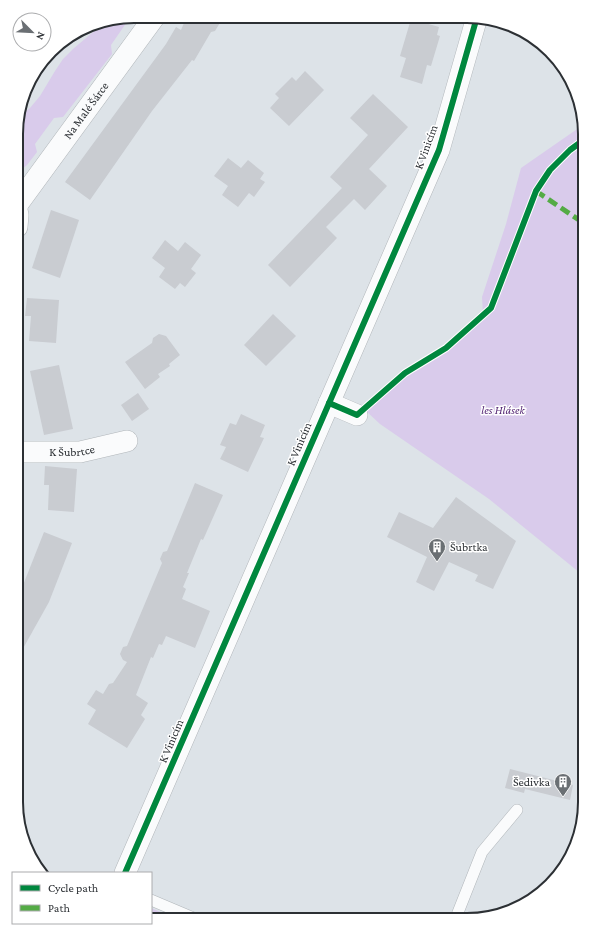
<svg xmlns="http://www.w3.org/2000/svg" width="601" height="936" font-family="'Crimson Pro',serif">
	<rect width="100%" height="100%" fill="#dde3e8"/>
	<g fill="#d9cbeb">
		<path d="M134,16h4l-9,3 -18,26 1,9 -49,63 -9,1 -19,26 2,8 -10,13 -10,8v-54l13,-11 10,-12 15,-25 8,-12 10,-10 32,-27z"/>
		<path d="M583,125l2,9v443l-96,-78 -109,-75 -14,-13 13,-16 26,-22 19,-13 30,-14 29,-32 -1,-17 24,-73 15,-56z"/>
		<path d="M151,908l26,11h-26z"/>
	</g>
	<g fill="#c9ccd1">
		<path d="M187,16h37l-9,15 -4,1 -17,29 -2,-1 -40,51 -62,89 -25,-18 101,-138 10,-17 5,3z"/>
		<path d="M411,19l28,8 -2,8 3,1 -9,30 -4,-1 -5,19 -22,-7 6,-19 -6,-2z"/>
		<path d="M305,71l19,19 -35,36 -19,-18 9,-10 -4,-4 17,-17 4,4z"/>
		<path d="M373,94l35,33 -39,42 18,17 -22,24 -11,-11 -28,28 11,11 -47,49 -22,-22 74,-77 -12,-11 38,-42 -18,-17z"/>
		<path d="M228,158l13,10 7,-8 16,13 -4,6 5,3 -11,15 -5,-4 -11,14 -16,-12 6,-9 -14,-10z"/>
		<path d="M51,210l28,10 -19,58 -28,-10z"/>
		<path d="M165,240l13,11 7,-9 16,13 -10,14 5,4 -11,14 -5,-4 -5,6 -16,-12 6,-9 -13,-10z"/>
		<path d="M27,298l32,2 -3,43 -27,-2 2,-25h-6z"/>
		<path d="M273,314l23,22 -30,30 -22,-21z"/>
		<path d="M159,334l7,2 14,19 -11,9 1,2 -12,8 2,3 -15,12 -20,-27 27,-19 1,-5z"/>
		<path d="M59,365l14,64 -29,6 -14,-64z"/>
		<path d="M138,393l11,16 -17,12 -11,-16z"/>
		<path d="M241,414l24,11 -5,12 4,1 -16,34 -28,-13 6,-12 -6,-2 10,-22 6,2z"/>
		<path d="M45,466l32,3 -3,43 -26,-2 1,-25h-5z"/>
		<path d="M195,483l28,12 -20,45 -2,-1 -14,34h2l-6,14 3,2 -4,10 28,12 -15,37 -29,-12 -4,9 -3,-1 -6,14 -2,-1 -15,38 12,8 -7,12 4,4 -18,29 -39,-24 8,-14 -9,-6 9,-14 7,4 6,-10 4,-1 14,-21 -4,-2 -3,-6 3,-7 4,-1 35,-83 -2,-4 3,-7 4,-1z"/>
		<path d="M456,497l60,44 -23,48 -18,-8 3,-6 -29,-13 -15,29 -18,-9 11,-25 -40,-20 12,-25 34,16z"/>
		<path d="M44,532l28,11 -23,59 -33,59v-58z"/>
		<path d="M510,769l63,16 -3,15 -45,-11 -1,4 -19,-5z"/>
	</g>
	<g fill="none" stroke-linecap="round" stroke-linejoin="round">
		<defs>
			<g id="service">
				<path d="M151,900l45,19"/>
				<path d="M455,920l27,-68 35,-42"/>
			</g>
			<g id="minor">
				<path id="s1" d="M17,205l138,-189"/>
				<path d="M17,227l1,-12 -1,-5"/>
				<path d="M329,403l28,12"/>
				<path id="s2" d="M17,452h63l47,-11"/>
				<path d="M125,873l314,-723 38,-133"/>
			</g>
		</defs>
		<use href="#service" stroke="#b1b6ba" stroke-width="12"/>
		<use href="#minor" stroke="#b1b6ba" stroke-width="22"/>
		<use href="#service" stroke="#fafbfc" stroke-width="11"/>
		<use href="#minor" stroke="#fafbfc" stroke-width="21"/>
		<path stroke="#54ab45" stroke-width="5" stroke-dasharray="10 5" stroke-linecap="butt" d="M536,191l49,33"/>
		<defs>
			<g id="cycleway">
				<path d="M329,403l28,12 48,-42 41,-25 45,-40 45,-117 14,-21 20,-20 15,-11"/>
				<path d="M125,873l314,-723 38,-133"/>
			</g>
		</defs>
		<use href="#cycleway" stroke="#fff" stroke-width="8"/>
		<use href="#cycleway" stroke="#00873e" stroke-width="6"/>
	</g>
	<defs>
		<symbol id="building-pin" viewBox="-11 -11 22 30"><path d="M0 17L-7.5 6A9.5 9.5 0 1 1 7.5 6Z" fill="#6a6f73" stroke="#fff"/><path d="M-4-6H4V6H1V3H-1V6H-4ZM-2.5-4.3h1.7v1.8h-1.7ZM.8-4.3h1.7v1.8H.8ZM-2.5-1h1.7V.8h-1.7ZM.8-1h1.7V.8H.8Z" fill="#fff"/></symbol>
	</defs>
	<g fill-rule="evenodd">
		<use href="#building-pin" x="427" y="537" width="20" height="27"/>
		<use href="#building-pin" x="553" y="772" width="20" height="27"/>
	</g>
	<g text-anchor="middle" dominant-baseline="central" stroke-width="3" stroke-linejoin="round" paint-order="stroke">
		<g font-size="12" fill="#2c3034" stroke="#fff">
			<text stroke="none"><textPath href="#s1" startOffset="117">Na Malé Šárce</textPath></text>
			<text transform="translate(426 147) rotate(-70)">K Vinicím</text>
			<text transform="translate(299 444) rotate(-67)">K Vinicím</text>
			<text stroke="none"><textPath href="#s2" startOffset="55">K Šubrtce</textPath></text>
			<text transform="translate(171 741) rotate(-67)">K Vinicím</text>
		</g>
		<g font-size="12" font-style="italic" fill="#552774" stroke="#fff">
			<text x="503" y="410">les Hlásek</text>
		</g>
		<g font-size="12" fill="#2c3034" stroke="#fff" text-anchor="start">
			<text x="450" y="547">Šubrtka</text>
			<text x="550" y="782" text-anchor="end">Šedivka</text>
		</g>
	</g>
	<path d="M0 0H601V936H0ZM134 23H467A111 111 0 0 1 578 134V802A111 111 0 0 1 467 913H134A111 111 0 0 1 23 802V134A111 111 0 0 1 134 23Z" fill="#fff" fill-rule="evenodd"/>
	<path fill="none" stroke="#2c3034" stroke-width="2" d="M134 23H467A111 111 0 0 1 578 134V802A111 111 0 0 1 467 913H134A111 111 0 0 1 23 802V134A111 111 0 0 1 134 23Z"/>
	<rect x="12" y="872" width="140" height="52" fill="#ffffff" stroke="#abacae"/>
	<rect x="20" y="885" width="20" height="6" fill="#00873e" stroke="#abacae"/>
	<text x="48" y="892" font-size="12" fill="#2c3034">Cycle path</text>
	<rect x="20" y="905" width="20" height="6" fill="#54ab45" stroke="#abacae"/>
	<text x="48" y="912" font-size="12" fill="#2c3034">Path</text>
	<g transform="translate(32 32) rotate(114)"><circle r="19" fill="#ffffff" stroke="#abacae"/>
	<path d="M0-3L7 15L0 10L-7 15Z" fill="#6a6f73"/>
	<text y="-6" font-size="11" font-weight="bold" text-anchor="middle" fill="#2c3034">N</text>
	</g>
</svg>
